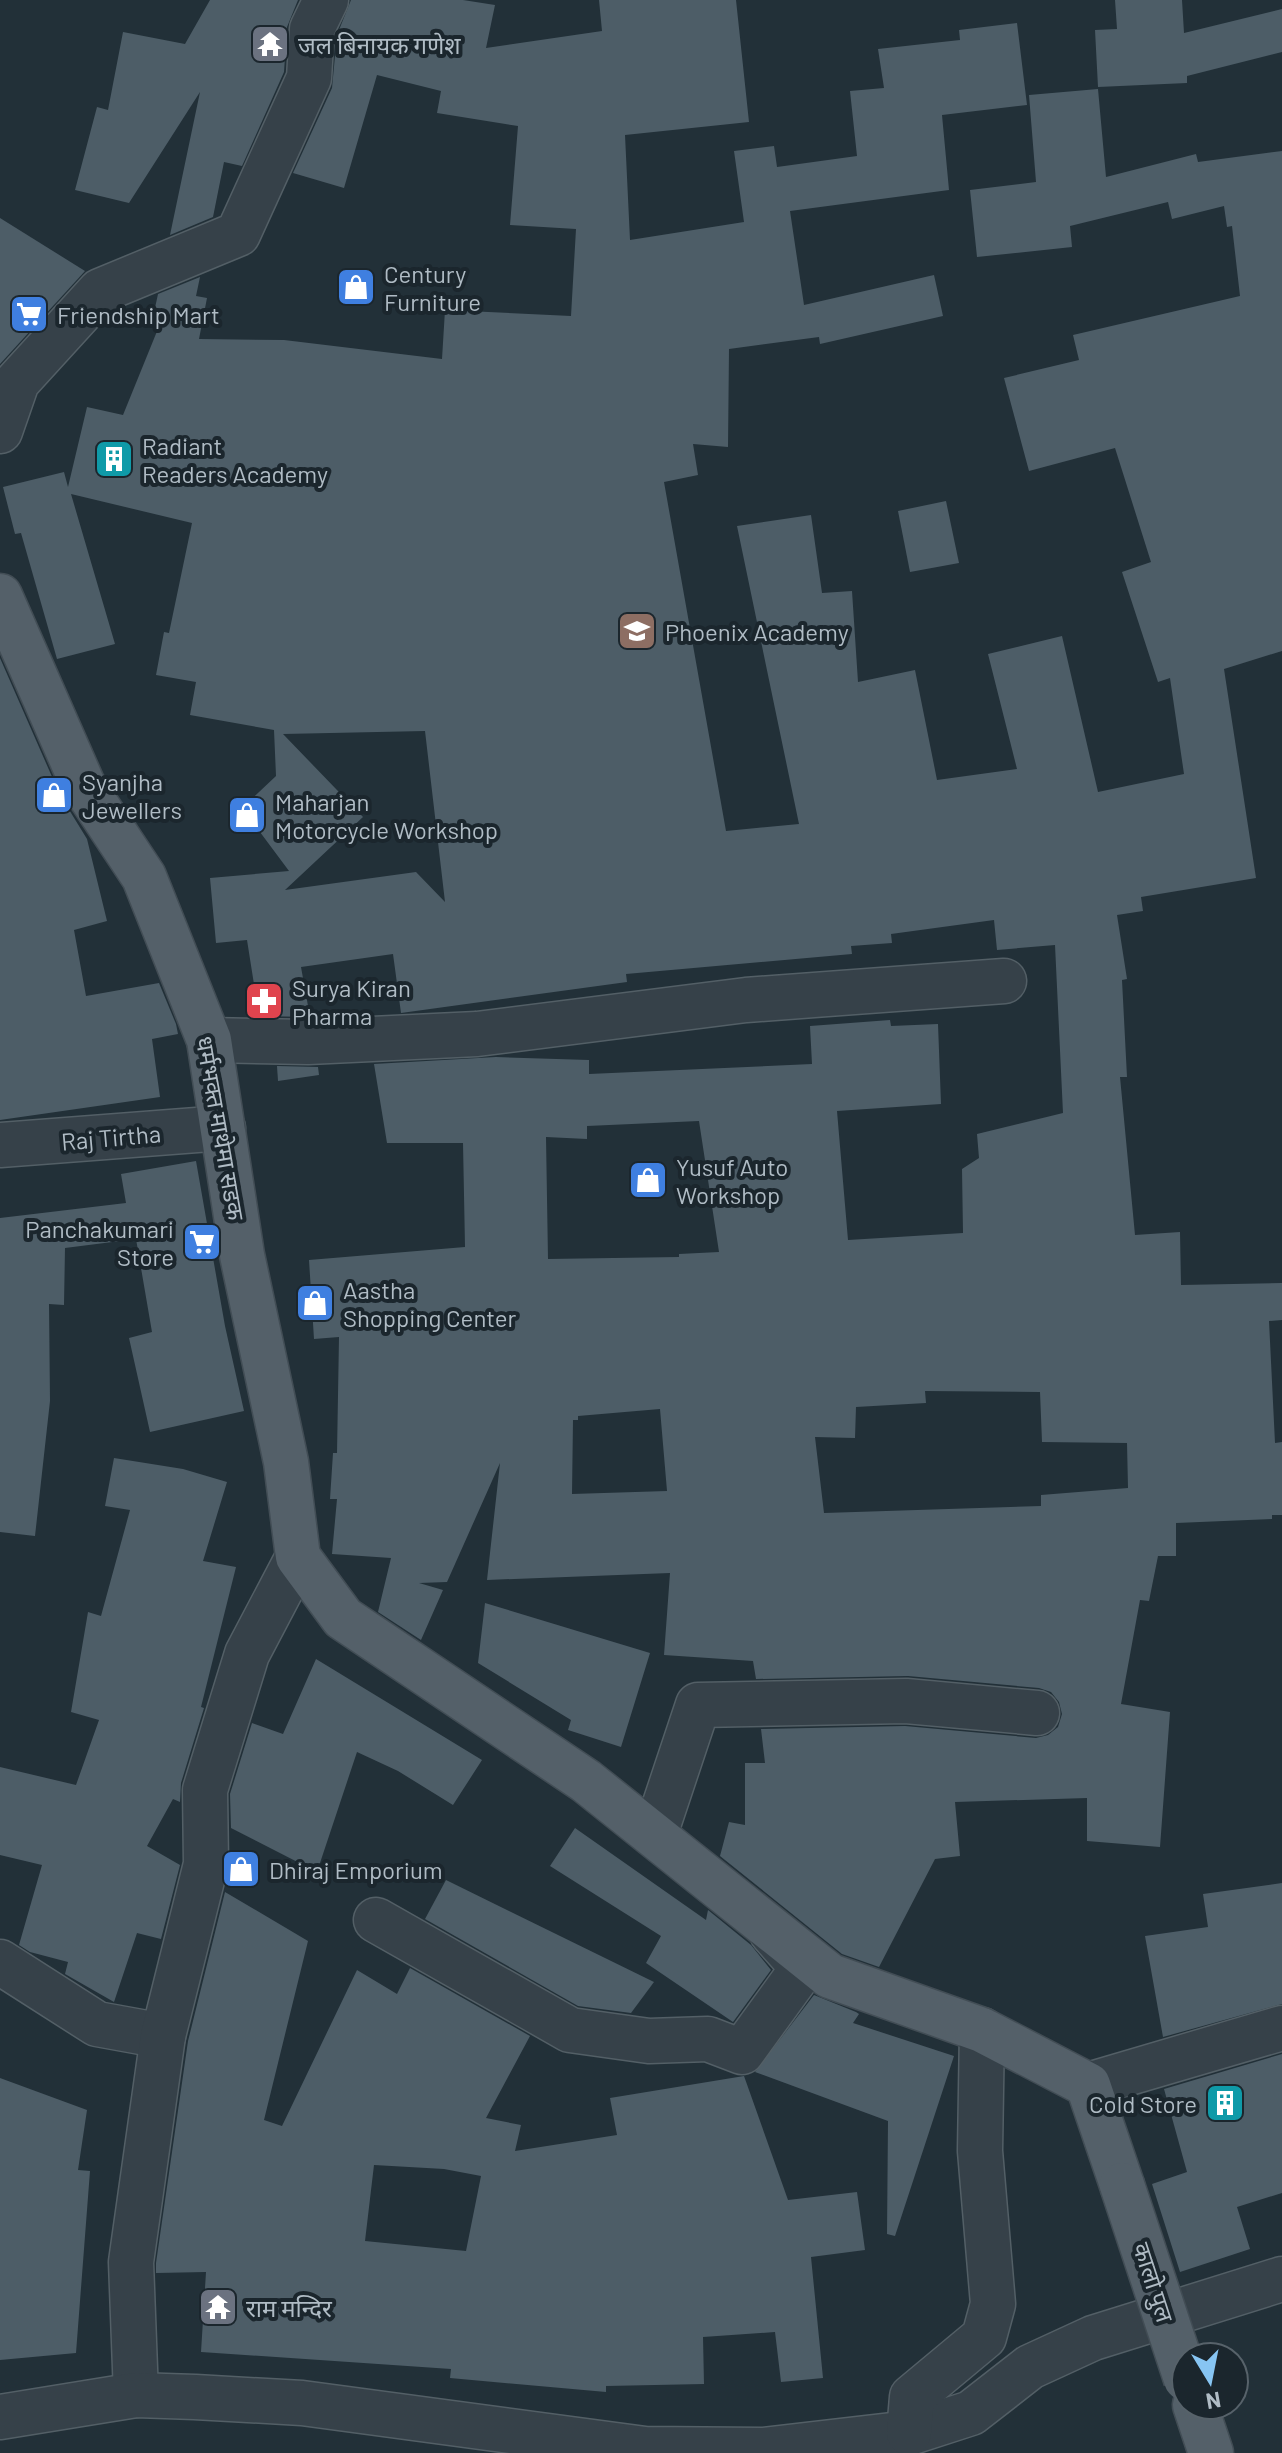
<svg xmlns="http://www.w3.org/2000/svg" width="1282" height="2453" font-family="Barlow,'Noto Sans Devanagari',sans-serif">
	<rect width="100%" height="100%" fill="#223038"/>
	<g fill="#4d5d67" fill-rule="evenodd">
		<path d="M210,0h88l-11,27 -3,45 -42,94 -18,-4 -11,55 -43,18 30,-143 -71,111 -54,-13 22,-83 11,3 15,-78 62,12z"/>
		<path d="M351,0h112l32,5 -9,43 116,-17 -3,-31h137l13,122 -124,13 5,105 114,-18 -10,-71 40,-5 3,21 80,-11 -7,-65 34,-3 -6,-39 82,-9 -1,-10 58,-7 10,82 -85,10 7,75 -159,21 14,94 130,-30 9,41 -123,28 -1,-7 -90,12 -1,98 -35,-3 5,31 -34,7 62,349 73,-7 -62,-298 74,-11 11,78 30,-2 6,91 57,-12 22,110 80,-11 -29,-115 74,-18 36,156 86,-18 -14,-96 -12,4 -36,-110 29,-10 -36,-114 -86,23 -25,-93 75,-18 -6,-25 167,-39 -8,-70 -5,1 -3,-21 -52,13 -4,-17 -98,24 2,21 -95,10 -7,-67 66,-8 -7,-87 69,-6 8,88 90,-23 2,8 84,-11v500l-58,18 32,209 -115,19 2,14 -26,4 10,64 -5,1 5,97h-7l15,158 45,-3 1,53 101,-2v37l-13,1 6,122 7,-1v73h-10v4l-96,4v33h-18l-9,45 -9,-1 -19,104 49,8 -10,135 -73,-6v-43l-132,4 5,54 -25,3 -56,108 -37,-13 -122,-98 9,-34 16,3v-62h20l-4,-34 144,-3 131,12 12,-3 10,-8 4,-13 -3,-12 -8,-10 -12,-4 -131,-12 -152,3 -3,-18 -89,-6 6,-82 -183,7 13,-117 -53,119 -28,1 24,7 -22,50 -43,-28 13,-54 -59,-4 5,-55h-7l3,-46h4l2,-116 -25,2 -5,-79 156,-13 -2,-104h-76l-13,-79 122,-7 93,3v14l223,-10 -2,-38 80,-6 1,6 47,-2 3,80 -104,7 11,129 115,-7 -1,-64 17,-11 -2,-24 86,-21 -8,-168 -58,5 -3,-30 -103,14 1,9 -41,3 1,8 -226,20 1,8 -226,31 -8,-59 -92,13 9,50 -51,-1 -12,-76 -31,3 -6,-65 79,-7 -47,-63 34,-32 -2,-46 -84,-15 6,-33 -40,-7 8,-43 5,1 23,-110 -121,-29 44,150 -58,15 -36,-126 -6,1 -12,-47 61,-15 4,15 19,-80 36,8 39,-96 -9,-2 5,-23 42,-17 -4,19 11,2 -8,41 85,1 158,19 3,-49 126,6 5,-87 -66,-4 8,-99 -81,-13 4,-22 -64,-16 -33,113 -51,-15 39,-85 5,-53zM425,731l20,171 -29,-30 -131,18 78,-73 -80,-83zM699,1121l20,131 -40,2v3l-131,2 -2,-122 41,2v-13zM925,1391l115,1 2,50 85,1 1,45 -87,7v11l-217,7 -9,-76 40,1 1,-31 70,-4zM660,1409l7,82 -95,3 1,-74h5v-4z"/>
		<path d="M1115,0h67l2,33 98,-24v43l-95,24v7l-89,4 -3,-57 22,-1z"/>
		<path d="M0,218l85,53 -85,93z"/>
		<path d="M946,501l13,62 -49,9 -12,-61z"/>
		<path d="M0,658l60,137 27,44 20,82 -33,9 12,66 73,-13 17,41 2,10 -26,5 8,58 -160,23z"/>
		<path d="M277,1066l41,1 1,8 -41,6z"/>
		<path d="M196,1161l29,165 19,85 -94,21 -21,-94 23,-6 -16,-93 -71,9 -1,57 -15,-1 1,97 -15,135 -35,-4v-314l126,-15 -5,-29z"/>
		<path d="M114,1458l69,11 44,13 -24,79 33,6 -35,140 3,1 -23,75 -1,19 -7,-3 -26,47 33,19 -19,74 -24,-6 -23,69 -49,-28 3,-12 -38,-10 -11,-7 23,-80 -42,-10v-88l76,18 23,-65 -28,-8 17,-100 13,4 29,-106 -25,-4z"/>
		<path d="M485,1603l165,50 -29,94 -53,-17 3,-10 -93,-57z"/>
		<path d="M316,1659l166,101 -29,45 -55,-34 -41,-19 -40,120 -86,-44 -1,-34 22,-71 31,11z"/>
		<path d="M575,1828l131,92 2,-10 43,35 20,25 -38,52 -87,-59 15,-27 -111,-70z"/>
		<path d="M446,1880l208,102 -23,31 -53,-7 -153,-87z"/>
		<path d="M1282,1883v121l-119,33 -18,-101 63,-9 -5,-33z"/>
		<path d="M225,1892l83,49 -44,179 18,6 75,-156 40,24 13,-26 120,68 -44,82 35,7 -6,26 102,-16 -7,-37 134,-22 44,124 69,-8 8,58 -54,7 12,121 -42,4 -6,-50 -72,5 1,47 -98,2v6l-156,-14 1,-9 -250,-17 5,-80 -50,1v-10l32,-222zM374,2165l70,4 37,7 -15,75 -101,-10z"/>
		<path d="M814,1995l42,17 3,2 -6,9 101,33 -59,180 -8,-2 1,-113 -133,-49z"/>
		<path d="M1282,2054v139l-45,14 13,42 -70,23 -28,-88 35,-12 -23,-83z"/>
		<path d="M0,2078l87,32 -9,60 12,1 -14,182 -76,7z"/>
	</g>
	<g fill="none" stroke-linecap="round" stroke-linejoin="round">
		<defs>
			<g id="minor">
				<path d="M0,431l17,-49 83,-91 138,-57 71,-156 3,-49 14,-29"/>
				<path d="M209,1040l99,2 169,-8 269,-34 258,-19"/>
				<path d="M0,1145l223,-17"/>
				<path d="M655,1834l43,-129 208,-4 131,12"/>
				<path d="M376,1920l194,110 79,11 59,-2 34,13 61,-84 -31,-35"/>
				<path d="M0,1962l97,62 66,12"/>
				<path d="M1088,2085l194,-57"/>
				<path d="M136,2395l-5,-133 32,-226 43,-172 -1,-74 42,-136 51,-97"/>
				<path d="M0,2417l136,-22 59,2 107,6 343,46 118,1 146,-17 62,-20 59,-46 63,-29 189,-59"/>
				<path d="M909,2433l3,-36 72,-60 9,-33 -13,-153 2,-121"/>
			</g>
			<g id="major">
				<path d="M0,596l83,189 61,92 65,163 33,215 44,207 12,95 45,61 243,163 244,195 152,54 106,55 34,100"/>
				<path d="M1195,2405l16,48"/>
			</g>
		</defs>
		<use href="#minor" stroke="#535f66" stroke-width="47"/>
		<use href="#major" stroke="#424d55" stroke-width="47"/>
		<use href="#minor" stroke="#364149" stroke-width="44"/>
		<use href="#major" stroke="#546069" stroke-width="44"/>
		<defs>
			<path id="major-bridge" d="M1122,2185l64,194"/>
		</defs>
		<use href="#major-bridge" stroke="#424d55" stroke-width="47" stroke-linecap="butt"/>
		<use href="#major-bridge" stroke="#546069" stroke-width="44"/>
	</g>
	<defs>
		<symbol id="temple-square" viewBox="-11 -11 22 22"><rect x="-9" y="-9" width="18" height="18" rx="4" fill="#6b7280" stroke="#1b262d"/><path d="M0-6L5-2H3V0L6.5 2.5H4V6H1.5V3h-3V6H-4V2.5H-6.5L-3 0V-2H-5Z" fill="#fff"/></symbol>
		<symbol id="shop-square" viewBox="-11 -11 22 22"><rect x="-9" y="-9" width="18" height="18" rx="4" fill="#3f7fe0" stroke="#1b262d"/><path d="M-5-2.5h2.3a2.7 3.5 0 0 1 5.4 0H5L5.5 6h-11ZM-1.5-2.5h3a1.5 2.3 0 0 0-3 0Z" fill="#fff"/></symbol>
		<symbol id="supermarket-square" viewBox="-11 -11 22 22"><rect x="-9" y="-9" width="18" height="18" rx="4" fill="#3f7fe0" stroke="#1b262d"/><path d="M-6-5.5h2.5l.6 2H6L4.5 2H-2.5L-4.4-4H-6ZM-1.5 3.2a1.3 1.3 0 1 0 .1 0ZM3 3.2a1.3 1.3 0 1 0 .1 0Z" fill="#fff"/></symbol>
		<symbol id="building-square" viewBox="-11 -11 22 22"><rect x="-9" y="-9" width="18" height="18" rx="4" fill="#0f9aa8" stroke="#1b262d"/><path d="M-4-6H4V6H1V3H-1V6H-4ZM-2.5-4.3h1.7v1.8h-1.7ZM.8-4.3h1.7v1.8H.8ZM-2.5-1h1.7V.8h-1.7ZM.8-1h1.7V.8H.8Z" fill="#fff"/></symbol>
		<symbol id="school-square" viewBox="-11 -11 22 22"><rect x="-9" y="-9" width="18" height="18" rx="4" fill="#8d6e63" stroke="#1b262d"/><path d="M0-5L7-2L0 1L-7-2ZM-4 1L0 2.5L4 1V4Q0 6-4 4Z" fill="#fff"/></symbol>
		<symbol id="pharmacy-square" viewBox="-11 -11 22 22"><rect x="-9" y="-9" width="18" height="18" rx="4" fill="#e0444e" stroke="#1b262d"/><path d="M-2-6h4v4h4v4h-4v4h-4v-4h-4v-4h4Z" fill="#fff"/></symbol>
	</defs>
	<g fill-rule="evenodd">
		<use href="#temple-square" x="248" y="22" width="44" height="44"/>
		<use href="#shop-square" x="334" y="265" width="44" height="44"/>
		<use href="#supermarket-square" x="7" y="292" width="44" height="44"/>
		<use href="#building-square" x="92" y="437" width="44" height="44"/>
		<use href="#school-square" x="615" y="609" width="44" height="44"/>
		<use href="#shop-square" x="32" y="773" width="44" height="44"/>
		<use href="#shop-square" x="225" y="793" width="44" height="44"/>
		<use href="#pharmacy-square" x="242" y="979" width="44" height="44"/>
		<use href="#shop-square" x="626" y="1158" width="44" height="44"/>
		<use href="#supermarket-square" x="180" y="1220" width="44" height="44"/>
		<use href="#shop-square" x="293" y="1281" width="44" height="44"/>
		<use href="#shop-square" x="219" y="1847" width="44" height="44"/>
		<use href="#building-square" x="1203" y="2081" width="44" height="44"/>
		<use href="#temple-square" x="196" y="2285" width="44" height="44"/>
	</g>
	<g text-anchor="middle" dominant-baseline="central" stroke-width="8" stroke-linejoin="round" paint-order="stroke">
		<g font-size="24" fill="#b0bcc5" stroke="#1b262d" text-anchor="start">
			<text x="298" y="44">जल बिनायक गणेश</text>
			<text x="384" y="273">Century<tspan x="384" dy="28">Furniture</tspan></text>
			<text x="57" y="314">Friendship Mart</text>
			<text x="142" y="445">Radiant<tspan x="142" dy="28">Readers Academy</tspan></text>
			<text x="665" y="631">Phoenix Academy</text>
			<text x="82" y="781">Syanjha<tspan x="82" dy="28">Jewellers</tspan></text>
			<text x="275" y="801">Maharjan<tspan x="275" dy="28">Motorcycle Workshop</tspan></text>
			<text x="292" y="987">Surya Kiran<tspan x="292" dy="28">Pharma</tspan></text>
			<text x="676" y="1166">Yusuf Auto<tspan x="676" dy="28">Workshop</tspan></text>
			<text x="174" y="1228" text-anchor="end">Panchakumari<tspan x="174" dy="28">Store</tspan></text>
			<text x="343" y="1289">Aastha<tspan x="343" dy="28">Shopping Center</tspan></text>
			<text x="269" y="1869">Dhiraj Emporium</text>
			<text x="1197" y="2103" text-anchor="end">Cold Store</text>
			<text x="246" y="2307">राम मन्दिर</text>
		</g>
		<g font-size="24" fill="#b0bcc5" stroke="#1b262d">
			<text transform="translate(221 1128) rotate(80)">धर्मभक्त माथेमा सडक</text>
			<text transform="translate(111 1137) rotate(-5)">Raj Tirtha</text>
			<text transform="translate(1154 2282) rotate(72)">कालो पुल</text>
		</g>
	</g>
	<g transform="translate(1210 2381) rotate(170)"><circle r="38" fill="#1b262d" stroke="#57626a" stroke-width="2"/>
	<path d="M0-6L14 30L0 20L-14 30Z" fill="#87c5f3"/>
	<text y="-12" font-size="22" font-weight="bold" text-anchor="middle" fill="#b0bcc5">N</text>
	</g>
</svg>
